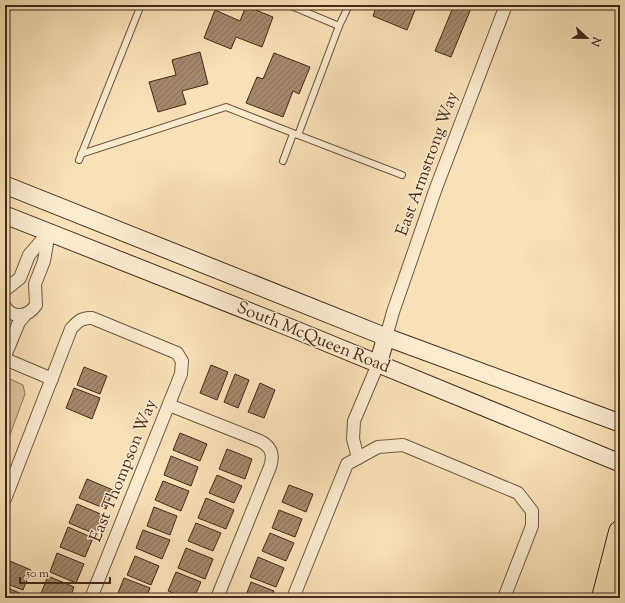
<svg xmlns="http://www.w3.org/2000/svg" width="625" height="603" font-family="'Sorts Mill Goudy',serif">
	<defs>
		<pattern id="building-hatch" width="6" height="6" patternUnits="userSpaceOnUse"><rect width="6" height="6" fill="#a3896b"/><path d="M-1 1l2-2M0 6l6-6M5 7l2-2" fill="none" stroke="#877057"/></pattern>
	</defs>
	<rect width="100%" height="100%" fill="#f9e2b7"/>
	<filter id="stains"><feTurbulence type="fractalNoise" baseFrequency=".005" numOctaves="4"/><feColorMatrix values="0 0 0 0 .2 0 0 0 0 .09 0 0 0 0 .02 0 0 0 .5 -.17"/></filter>
	<radialGradient id="worn" r=".72"><stop offset=".6" stop-color="#630" stop-opacity="0"/><stop offset="1" stop-color="#630" stop-opacity=".3"/></radialGradient>
	<path fill="#dac39c" stroke="#90765a" d="M8,378l15,7 2,9 -20,54v-69z"/>
	<g fill="url(#building-hatch)" stroke="#452918">
		<path d="M377,5h40l-10,25 -34,-14z"/>
		<path d="M454,5l18,1 -21,51 -16,-6z"/>
		<path d="M246,6l27,11 -11,30 -26,-10 -5,12 -27,-11 11,-28 25,11z"/>
		<path d="M200,52l8,32 -26,7 4,13 -28,8 -9,-30 27,-7 -4,-15z"/>
		<path d="M274,53l36,14 -11,27 -6,-3 -10,26 -37,-14 11,-26 6,2z"/>
		<path d="M211,365l17,7 -11,28 -17,-7z"/>
		<path d="M84,367l23,9 -7,18 -23,-9z"/>
		<path d="M235,374l14,6 -11,28 -14,-6z"/>
		<path d="M260,383l15,7 -11,28 -16,-6z"/>
		<path d="M74,388l26,10 -8,21 -26,-11z"/>
		<path d="M180,433l27,11 -7,17 -27,-11z"/>
		<path d="M227,449l25,10 -7,20 -26,-10z"/>
		<path d="M171,456l27,11 -7,19 -27,-11z"/>
		<path d="M217,475l25,11 -8,17 -25,-10z"/>
		<path d="M87,479l26,11 -7,19 -27,-11z"/>
		<path d="M163,481l26,10 -8,20 -26,-11z"/>
		<path d="M289,485l24,9 -7,18 -24,-10z"/>
		<path d="M206,498l28,12 -8,19 -28,-11z"/>
		<path d="M77,504l26,11 -8,19 -26,-11z"/>
		<path d="M154,507l23,9 -7,19 -23,-9z"/>
		<path d="M279,510l23,9 -7,18 -23,-9z"/>
		<path d="M196,523l25,10 -8,18 -25,-10z"/>
		<path d="M68,527l25,11 -8,19 -25,-10z"/>
		<path d="M143,530l27,10 -8,19 -26,-11z"/>
		<path d="M270,533l24,10 -8,18 -24,-10z"/>
		<path d="M186,548l27,11 -8,20 -27,-11z"/>
		<path d="M57,553l27,11 -8,19 -26,-11z"/>
		<path d="M135,556l24,10 -8,19 -24,-10z"/>
		<path d="M258,557l26,11 -8,19 -26,-10z"/>
		<path d="M5,559l26,11 -8,20 -18,-7z"/>
		<path d="M176,572l25,10 -7,16h-9l-17,-7z"/>
		<path d="M48,576l26,11 -4,11h-23l-7,-2z"/>
		<path d="M124,578l26,10 -4,10h-30z"/>
		<path d="M251,582l23,9 -3,7h-26z"/>
		<path d="M5,587l17,7 -2,4h-15z"/>
	</g>
	<g fill="none" stroke-linecap="round" stroke-linejoin="round">
		<defs>
			<g id="lane">
				<path d="M289,5l50,21"/>
				<path d="M298,135l104,40"/>
				<path d="M81,154l145,-47 72,28 41,-109 10,-21"/>
				<path d="M79,160l62,-155"/>
				<path d="M283,161l10,-27"/>
			</g>
			<g id="street">
				<path d="M5,290l15,-12 9,-23 19,-22"/>
				<path d="M5,307c8,12 23,10 31,-2l-1,-21 9,-23 5,-29"/>
				<path d="M386,337l7,-25 43,-124 70,-183"/>
				<path d="M5,356l14,-34 6,-7"/>
				<path d="M5,359l47,20"/>
				<path d="M169,405l91,36c12,6 14,14 10,26l-53,131"/>
				<path d="M358,458l-5,-19 1,-18 24,-57"/>
				<path d="M5,499l66,-170c6,-7 11,-12 21,-11l85,35 5,8 -1,13 -90,224"/>
				<path d="M293,598l54,-134 31,-17 25,-2 115,48 14,18v15l-28,72"/>
			</g>
			<g id="secondary">
				<path d="M5,185l381,152 234,86"/>
				<path d="M5,215l286,113 329,135"/>
				<path d="M378,364l8,-27"/>
			</g>
			<path id="highway" d="M603,598l17,-66"/>
		</defs>
		<use href="#lane" stroke="#725740" stroke-width="8"/>
		<use href="#street" stroke="#725740" stroke-width="14"/>
		<use href="#secondary" stroke="#452918" stroke-width="19"/>
		<use href="#highway" stroke="#452918" stroke-width="24"/>
		<use href="#lane" stroke="#fbecd0" stroke-width="6"/>
		<use href="#street" stroke="#fbecd0" stroke-width="12"/>
		<use href="#secondary" stroke="#fbecd0" stroke-width="17"/>
		<use href="#highway" stroke="#f9e2b7" stroke-width="22"/>
	</g>
	<g text-anchor="middle" dominant-baseline="central" stroke-width="3" stroke-linejoin="round" paint-order="stroke">
		<g font-size="17" fill="#452918" stroke="#fbecd0">
			<text transform="translate(428 164) rotate(-70)">East Armstrong Way</text>
			<text transform="translate(313 338) rotate(22)">South McQueen Road</text>
			<text transform="translate(124 471) rotate(-68)">East Thompson Way</text>
		</g>
	</g>
	<rect width="625" height="603" fill="none" stroke="#f9e2b7" stroke-width="20"/>
	<rect x="6" y="6" width="613" height="591" fill="none" stroke="#452918" stroke-width="2"/>
	<rect x="10" y="10" width="605" height="583" fill="none" stroke="#452918"/>
	<g transform="translate(587 38) rotate(112)" stroke="#fbecd0" stroke-width="3" paint-order="stroke">
	<path d="M0-3L7 15L0 10L-7 15Z" fill="#452918"/>
	<text y="-6" font-size="11" font-weight="bold" text-anchor="middle" fill="#452918">N</text>
	</g>
	<path d="M20 577v6h90v-6" fill="none" stroke="#452918" stroke-width="2"/>
	<text x="26" y="577" font-size="12" fill="#452918" stroke="#fbecd0" stroke-width="3" paint-order="stroke">50 m</text>
	<rect width="100%" height="100%" filter="url(#stains)"/>
	<rect width="100%" height="100%" fill="url(#worn)"/>
</svg>
